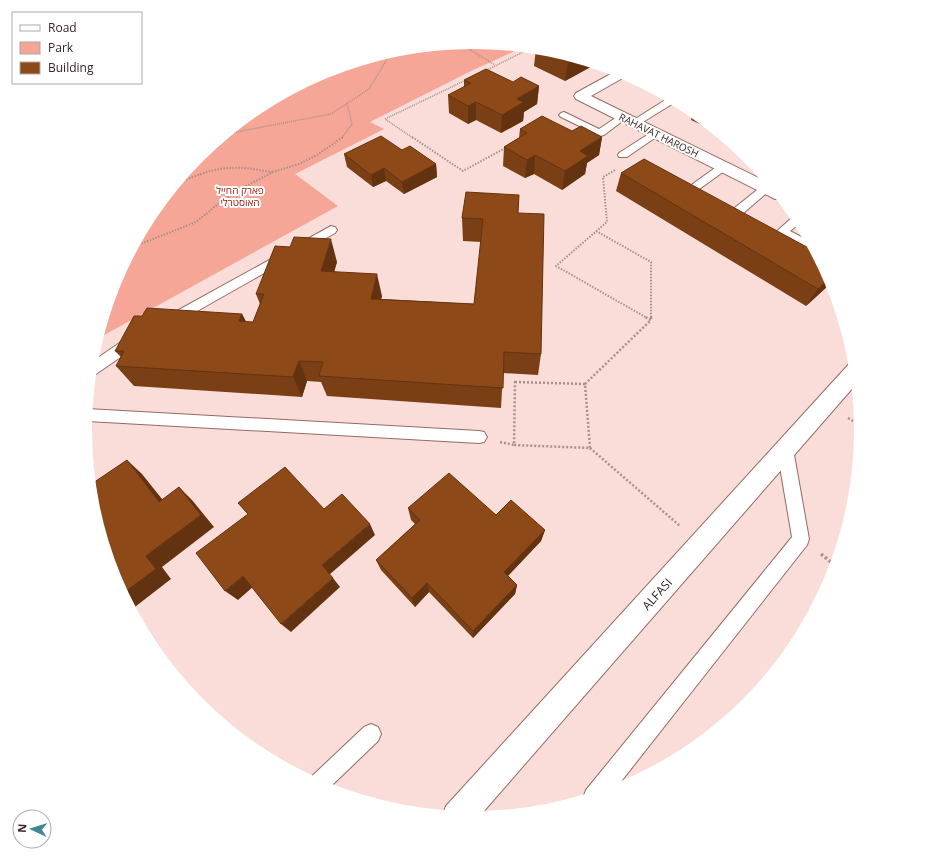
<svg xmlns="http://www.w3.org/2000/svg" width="947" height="861" font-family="'Open Sans','Noto Sans Hebrew',sans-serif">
	<rect width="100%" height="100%" fill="#faddd8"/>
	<path fill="#f6a696" d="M474,42l50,5 -53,24 -101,51 14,7 -89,45 43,32 -241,133 18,-57 36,-68 48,-58 59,-49 67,-36 73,-22z"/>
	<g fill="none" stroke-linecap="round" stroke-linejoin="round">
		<defs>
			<g id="service">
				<path d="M670,97l7,4 -39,24h-6l-2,-2 2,-2z"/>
				<path d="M564,112l35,17 21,-14 3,-1 5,3 -24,18 -4,1 -39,-19 -2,-2 2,-2z"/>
				<path d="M655,130l4,1 1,2 -1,2 -32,22h-8l-1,-2 1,-2z"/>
				<path d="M723,164l4,1 1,2 -1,2 -29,21h-8l-1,-2 1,-2 29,-21z"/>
				<path d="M766,185l4,1 1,2 -1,2 -30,26h-8l-2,-3 2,-3 30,-24z"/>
				<path d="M795,215h2l4,7 -11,9 21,11 6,11 -6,-1 -33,-17 -2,-3z"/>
				<path d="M331,226l4,1 2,3 -2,3 -159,90 -5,2 -5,-2 -2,-3 2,-3z"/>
				<path d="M133,336l5,1 2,4 -2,4 -42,29 -6,1 2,-13 36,-25z"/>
				<path d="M87,409l392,22 5,1 3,5 -3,5 -5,1 -392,-22z"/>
				<path d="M785,442l5,2 3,5 16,90 -2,6 -195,248 -27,8 -2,-3 3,-8 206,-253 -15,-88 3,-5z"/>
				<path d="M371,724l7,3 3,7 -3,7 -51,49 -19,-9 2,-3 54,-51z"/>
			</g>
			<path id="minor" d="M618,70l10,5 -37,21 180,88 13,15h-9l-199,-100 -2,-3 2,-3z"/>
			<path id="tertiary" d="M855,362l2,21 -380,436 -35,-3 4,-10 403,-442z"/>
		</defs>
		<use href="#service" stroke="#946b63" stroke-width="2"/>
		<use href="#minor" stroke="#946b63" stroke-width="2"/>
		<use href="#tertiary" stroke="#946b63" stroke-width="2"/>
		<g stroke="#a8908b" stroke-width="1.5" stroke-dasharray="1 1" stroke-linecap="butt">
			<path d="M459,43l36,22"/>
			<path d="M485,71l46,-23"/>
			<path d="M221,138l15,-6 95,-18 38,-25 23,-38"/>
			<path d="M342,138l10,-14 -5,-21"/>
			<path d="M413,138l-28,-19 81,-39"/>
		</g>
		<g stroke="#a8908b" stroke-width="2" stroke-dasharray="1.5 1.5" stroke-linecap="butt">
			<path d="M412,137l51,34 44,-24"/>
			<path d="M221,138l3,-1"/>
			<path d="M615,170l-12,7 4,45 -51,44 91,52"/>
			<path d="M175,184c18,-7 37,-16 57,-16 13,-1 27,2 40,4"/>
			<path d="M596,231l55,31v56"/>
			<path d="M133,247l63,-25 26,-21 24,-15 27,-14 26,-8 18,-9 26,-18"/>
		</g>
		<g stroke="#a8908b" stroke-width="2.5" stroke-dasharray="2 2" stroke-linecap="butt">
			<path d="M651,317v2"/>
			<path d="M515,382l70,2 5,64 -76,-3z"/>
			<path d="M585,384l66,-64 -6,-3"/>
			<path d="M848,418l14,8"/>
			<path d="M500,442l14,3"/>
			<path d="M590,448l90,78"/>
		</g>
		<path stroke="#a8908b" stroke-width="3.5" stroke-dasharray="2.5 2.5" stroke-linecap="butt" d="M821,554l15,12"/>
		<use href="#service" fill="#fff" fill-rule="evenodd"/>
		<use href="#minor" fill="#fff" fill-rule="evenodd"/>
		<use href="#tertiary" fill="#fff" fill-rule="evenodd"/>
	</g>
	<g fill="#7a3f15">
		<path d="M536,48l60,16 -31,17 -31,-15z"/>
		<path d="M464,80l49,2 26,4 -2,18 -13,8 -1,9 -22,12 -25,-13 -8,4 -19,-11 -1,-18 16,-8z"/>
		<path d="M693,111l27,22 -29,-13z"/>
		<path d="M520,129l52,2 30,6 -3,18 -12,8 -2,11 -23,16 -28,-16 -9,4 -22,-12 1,-19 15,-9z"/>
		<path d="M402,150l34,14 1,13 -33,17 -18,-13 -13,6 -26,-20 -3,-13z"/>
		<path d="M621,173l195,79 16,29 -2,3 -24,22 -190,-115z"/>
		<path d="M518,213l23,141 -3,21 -35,-2 -2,35 -174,-12 -6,-14 -14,-1 -5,16 -168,-11 -18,-20 5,-9 -6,-6 27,-35 100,-2 4,8h7l7,-18 -4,-10 81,-32 -3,9 48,25 -1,3 93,5 7,-62 -18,-1 -1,-23z"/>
		<path d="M408,508l88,7 49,15 -4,11 -33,35 9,9 -2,9 -42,44 -44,-46 -14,15 -34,-37 -5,-10 39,-36 -4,-4z"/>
		<path d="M809,623l-13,24 -22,27z"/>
	</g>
	<g fill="#633311">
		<path d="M577,58l19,6 -31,17 3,-18z"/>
		<path d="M539,86l-2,18 -13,8 -1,9 -22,12 1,-18 15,-16z"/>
		<path d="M476,102v18l-8,4v-18z"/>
		<path d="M602,137l-3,18 -12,8 -2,11 -23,16 3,-19 15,-20z"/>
		<path d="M535,155l-1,19 -9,4 2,-18z"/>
		<path d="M436,164l1,13 -33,17 -2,-12z"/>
		<path d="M384,168l2,13 -13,6 -2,-12z"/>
		<path d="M331,239l6,23 -9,31 -7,-22z"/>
		<path d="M377,274l5,22 -6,25 -5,-22z"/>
		<path d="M830,278l2,3 -2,3 -24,22 12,-17z"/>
		<path d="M242,314l11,21 -14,-14z"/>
		<path d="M299,361l8,20 -5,16 -9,-20z"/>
		<path d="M127,460l15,14 32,40 -15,-12z"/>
		<path d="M179,487l13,13 22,27 -52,40 9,12 -40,31 -9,-16 24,-38z"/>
		<path d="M370,524l5,11 -46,40 -7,-10z"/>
		<path d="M545,530l-4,11 -39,41 2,-10z"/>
		<path d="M243,576l11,10 -16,14 -13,-9z"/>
		<path d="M333,578l7,9 -49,45 -10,-8z"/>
		<path d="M427,583l2,9 -14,15 -3,-9z"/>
		<path d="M517,585l-2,9 -42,44v-7z"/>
	</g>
	<g fill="#8e4918" stroke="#633311">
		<path d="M536,48l14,2 27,8 -9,5z"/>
		<path d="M486,69l27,13 8,-5 18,9 -22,13 7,3 -22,13 -26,-13 -8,4 -20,-11 23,-12 -7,-3z"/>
		<path d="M542,116l30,15 9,-5 21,11 -22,14 8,5 -23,15 -30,-16 -8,5 -23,-13 23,-14 -7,-4z"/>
		<path d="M381,136l21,14 8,-4 26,18 -34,18 -18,-14 -13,7 -27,-21z"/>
		<path d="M644,159l172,93 14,26 -12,11 -197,-116z"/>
		<path d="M466,192l53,3 -1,18 26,1 -3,140 -37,-2 -1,36 -184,-12 4,-14 -24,-1 -6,16 -177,-11 8,-15h-9l19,-35h8l5,-8 95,6 -3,7 14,1 11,-28h-8l19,-48 15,1 4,-10 37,2 -10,32 56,3 -6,25 103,5 9,-85 -21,-1z"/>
		<path d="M127,460l32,42 20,-15 22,28 -55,41 10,13 -34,25 -8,-15 -22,-73 -2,-21z"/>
		<path d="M285,467l39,42 18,-15 28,30 -48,41 11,13 -52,46 -38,-48 -18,15 -29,-38 52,-39 -10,-11z"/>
		<path d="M449,473l47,42 15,-15 34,30 -41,42 13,13 -44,46 -46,-48 -15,15 -36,-38 44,-40 -12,-12z"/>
	</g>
	<g text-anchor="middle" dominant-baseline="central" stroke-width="4" stroke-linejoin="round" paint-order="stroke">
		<g font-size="10" fill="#362522" stroke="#fff">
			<text transform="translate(659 135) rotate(26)">RAHAVAT HAROSH</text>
		</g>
		<g font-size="10" fill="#991300" stroke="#fff">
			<text x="240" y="190">פארק החייל<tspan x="240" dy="12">האוסטרלי</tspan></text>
		</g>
		<g font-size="12" fill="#362522" stroke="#fff">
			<text transform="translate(657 594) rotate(-48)">ALFASI</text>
		</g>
	</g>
	<path d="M0 0H947V861H0ZM92 430a381 381 0 1 1 762 0a381 381 0 1 1-762 0Z" fill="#fff" fill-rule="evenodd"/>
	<rect x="12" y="12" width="130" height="72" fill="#ffffff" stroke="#afa8a7"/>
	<rect x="20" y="25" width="20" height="6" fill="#ffffff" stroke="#afa8a7"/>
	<text x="48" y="32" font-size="12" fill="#362522">Road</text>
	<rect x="20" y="42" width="20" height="12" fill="#f6a696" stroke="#afa8a7"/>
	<text x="48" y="52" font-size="12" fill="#362522">Park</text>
	<rect x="20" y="62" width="20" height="12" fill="#8e4918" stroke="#afa8a7"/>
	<text x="48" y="72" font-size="12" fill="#362522">Building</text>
	<g transform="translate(32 829) rotate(274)"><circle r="19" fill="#ffffff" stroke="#afa8a7"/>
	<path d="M0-3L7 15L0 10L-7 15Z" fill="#428794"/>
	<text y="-6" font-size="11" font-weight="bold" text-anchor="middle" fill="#362522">N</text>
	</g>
</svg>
